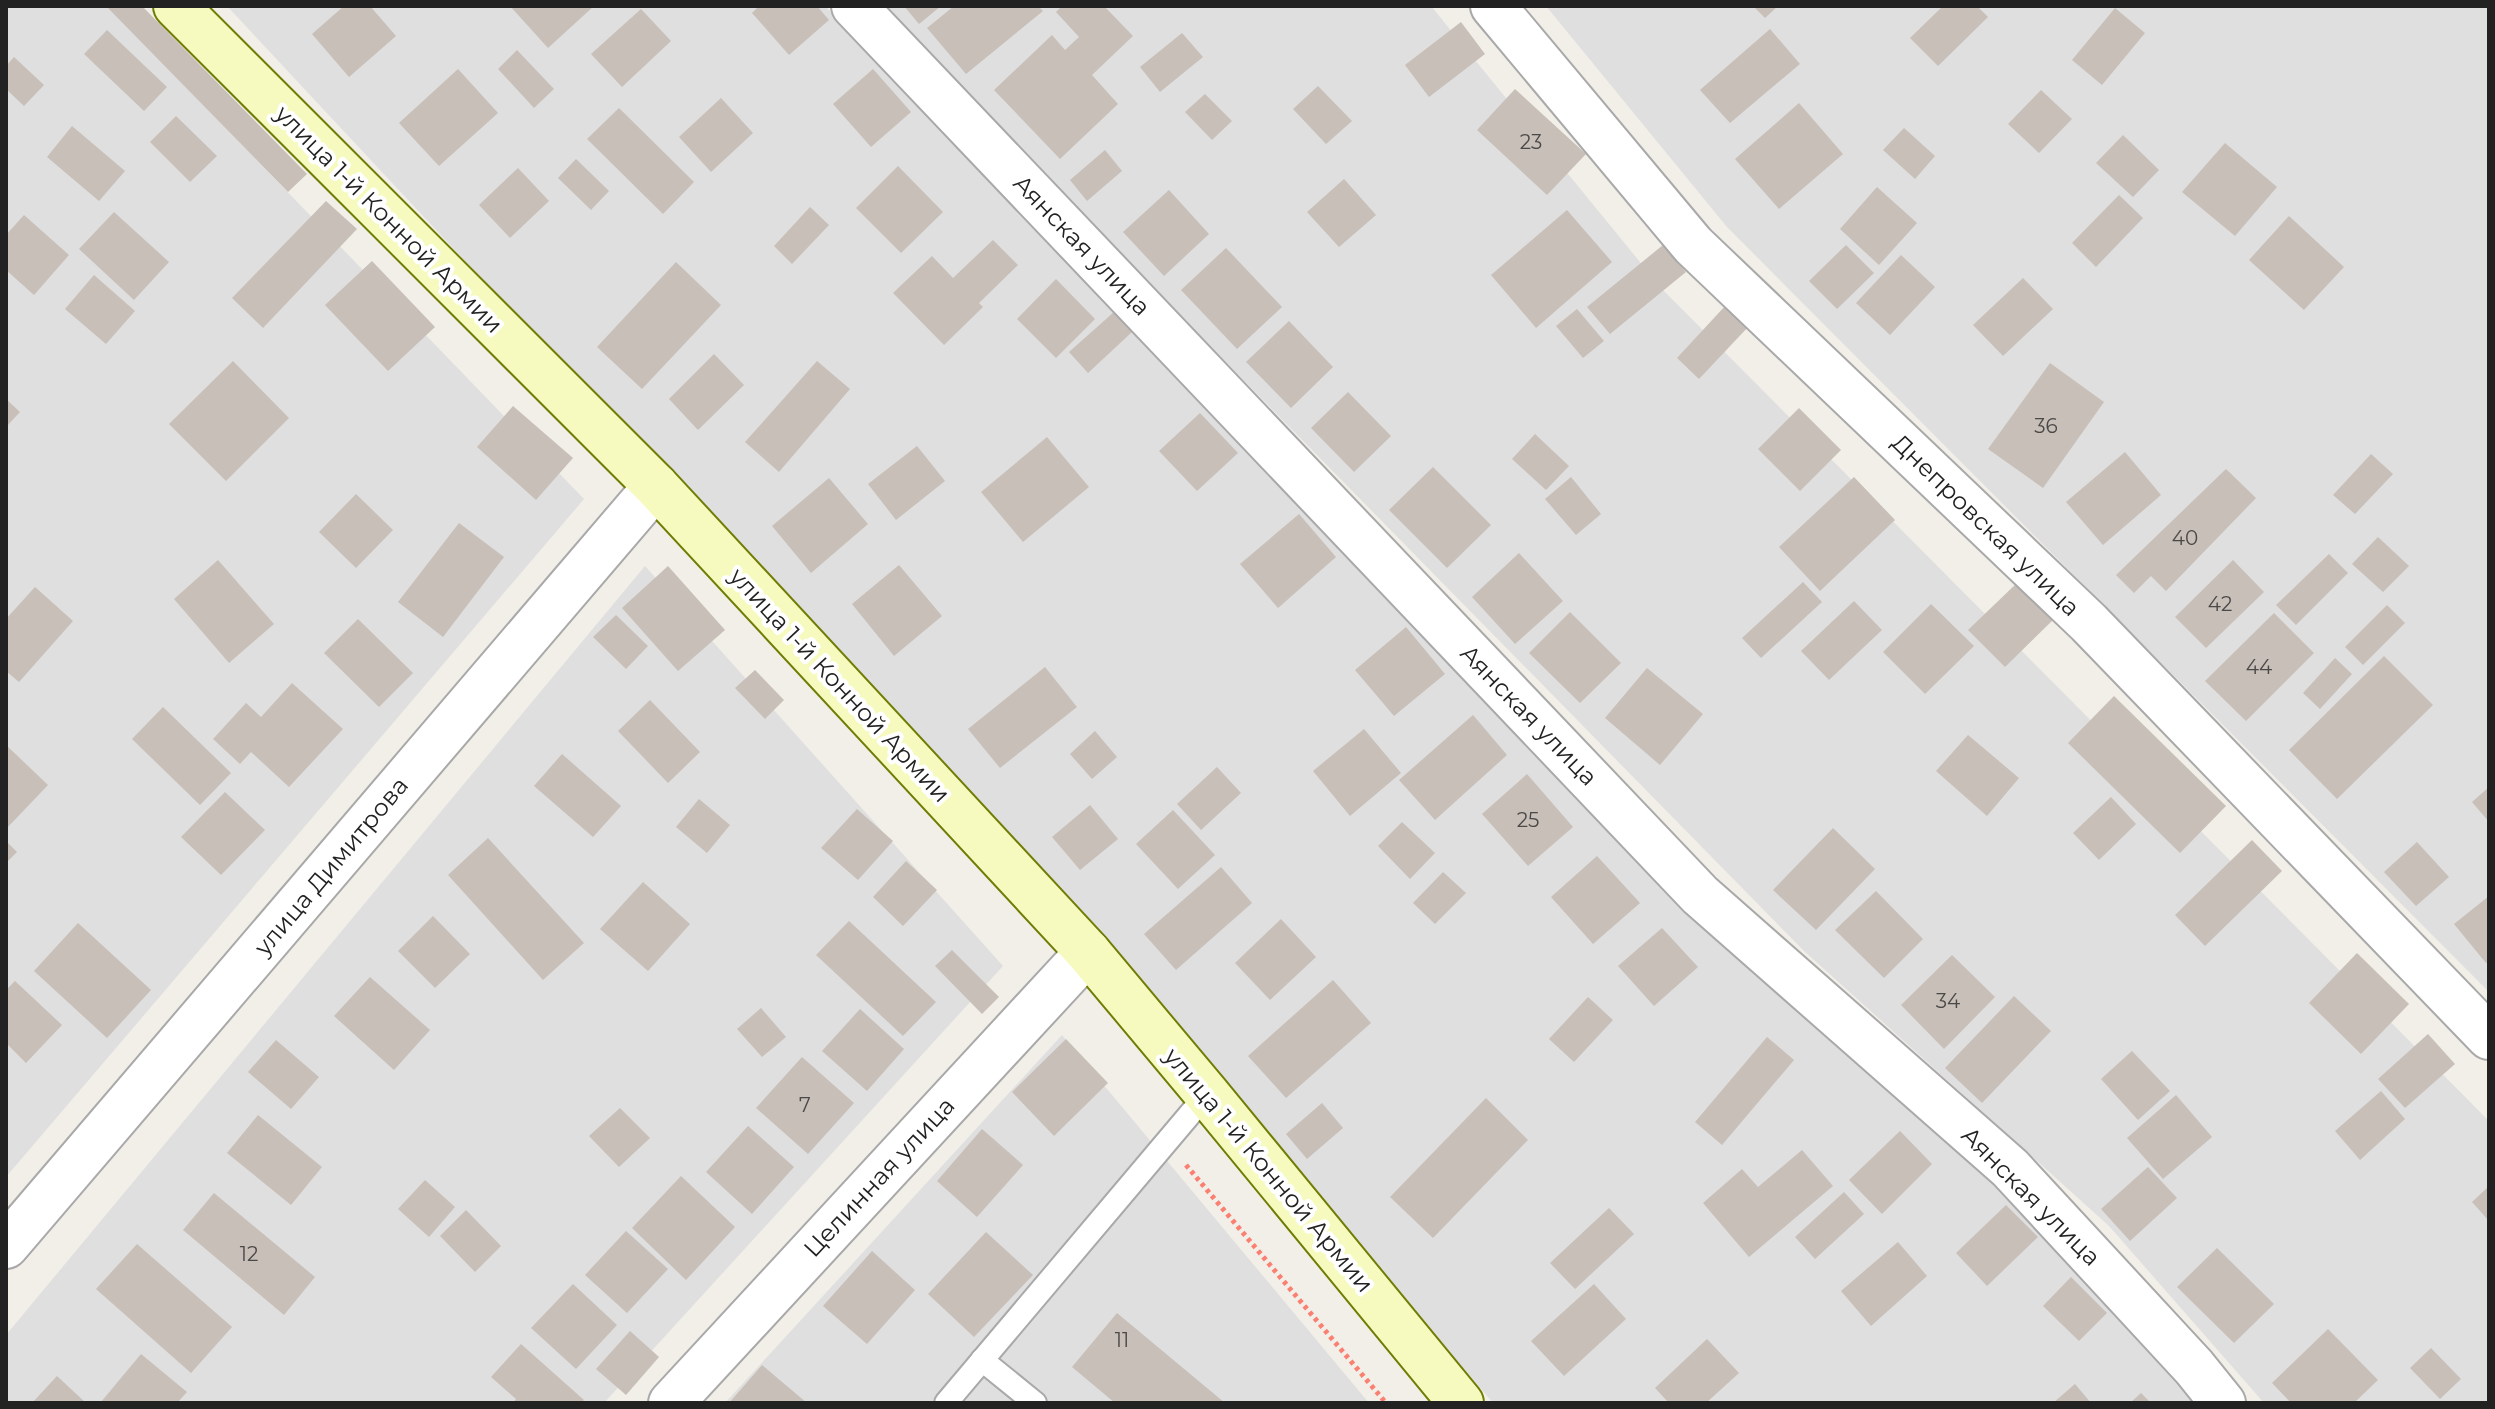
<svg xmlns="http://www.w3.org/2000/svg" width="2495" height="1409" font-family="Montserrat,sans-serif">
	<rect width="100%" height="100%" fill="#f2efe9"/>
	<g fill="#e0dfdf">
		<path d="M6,6h102l476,493 -578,678z"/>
		<path d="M227,6h598l828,859 415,390 127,148h-702l-397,-466z"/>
		<path d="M876,6h555l231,283 827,832v282h-225l-155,-177 -305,-275z"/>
		<path d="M1546,6h943v986l-762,-765z"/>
		<path d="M645,566l358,400 -399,437h-598v-68z"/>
		<path d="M1062,1035l307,368h-644z"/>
	</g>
	<g fill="#c7bfb8">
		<path d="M106,6h36l165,168 -19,18z"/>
		<path d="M344,6h26l26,30 -47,41 -37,-43z"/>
		<path d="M510,6h84l-46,42z"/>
		<path d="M759,6h58l12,14 -40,35 -37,-42z"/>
		<path d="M904,6h37l-22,18z"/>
		<path d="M954,6h84l5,5 -77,63 -39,-46z"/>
		<path d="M1062,6h42l29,30 -41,39 26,29 -58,55 -66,-69 58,-55 13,15 14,-13 -23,-25z"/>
		<path d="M1753,6h25l-13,12z"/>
		<path d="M1943,6h34l11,11 -50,49 -28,-28z"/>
		<path d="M2115,8l30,25 -43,52 -30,-25z"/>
		<path d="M641,9l30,32 -49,46 -31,-33z"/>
		<path d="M1461,22l24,32 -56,43 -24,-32z"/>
		<path d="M1770,29l30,35 -70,59 -30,-33z"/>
		<path d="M107,30l60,57 -23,24 -60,-57z"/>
		<path d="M1182,33l21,24 -43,35 -20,-25z"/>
		<path d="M517,50l37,39 -20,19 -36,-39z"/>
		<path d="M14,57l30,28 -20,21 -18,-17v-23z"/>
		<path d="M458,69l40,44 -59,53 -40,-43z"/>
		<path d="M873,69l38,43 -40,35 -38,-43z"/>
		<path d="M1318,86l34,35 -26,23 -33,-35z"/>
		<path d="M1515,89l71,65 -39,41 -70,-65z"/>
		<path d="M2041,90l31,29 -33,34 -31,-29z"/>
		<path d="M1205,94l27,27 -20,19 -27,-28z"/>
		<path d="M721,98l32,35 -42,39 -32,-35z"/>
		<path d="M1799,103l44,51 -64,55 -44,-50z"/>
		<path d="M619,108l75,74 -31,32 -76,-75z"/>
		<path d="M176,116l41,40 -27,26 -40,-40z"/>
		<path d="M72,126l53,45 -26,30 -52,-44z"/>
		<path d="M1904,128l31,28 -20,23 -32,-29z"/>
		<path d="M2123,135l36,35 -26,27 -37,-34z"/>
		<path d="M2225,143l52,44 -42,49 -53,-44z"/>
		<path d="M1105,150l17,21 -35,30 -17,-21z"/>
		<path d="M576,159l33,32 -18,19 -33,-32z"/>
		<path d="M898,166l45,46 -42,41 -45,-45z"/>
		<path d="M518,168l31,33 -39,37 -31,-33z"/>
		<path d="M1344,179l32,36 -37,32 -32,-35z"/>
		<path d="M1877,187l40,36 -38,42 -39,-36z"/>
		<path d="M1169,190l40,44 -45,42 -41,-44z"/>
		<path d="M2119,195l24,23 -47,49 -24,-24z"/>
		<path d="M326,201l31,28 -94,99 -31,-30z"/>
		<path d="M810,207l19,18 -37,39 -18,-18z"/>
		<path d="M1567,210l45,52 -76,66 -45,-53z"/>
		<path d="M114,212l55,50 -35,38 -55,-51z"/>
		<path d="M24,215l45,40 -35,40 -28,-25v-35z"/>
		<path d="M2289,216l55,51 -40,43 -55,-50z"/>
		<path d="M993,240l25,25 -39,38 4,4 -39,38 -51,-52 39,-37 21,22z"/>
		<path d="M1663,245l23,27 -76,62 -23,-27z"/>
		<path d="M1846,245l28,28 -37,36 -28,-28z"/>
		<path d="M1226,248l56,59 -45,42 -56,-59z"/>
		<path d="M1901,255l34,32 -45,48 -34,-32z"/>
		<path d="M372,261l63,66 -47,44 -63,-66z"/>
		<path d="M676,262l45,43 -79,84 -45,-42z"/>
		<path d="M94,275l41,36 -29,33 -41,-35z"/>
		<path d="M2023,278l30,31 -50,47 -30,-31z"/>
		<path d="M1056,279l39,40 -39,39 -39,-39z"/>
		<path d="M1726,305l23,21 -50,53 -22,-21z"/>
		<path d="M1577,309l27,32 -21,17 -27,-32z"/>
		<path d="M1114,312l18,20 -44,41 -19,-21z"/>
		<path d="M1289,321l44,46 -42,41 -45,-46z"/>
		<path d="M714,354l30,31 -46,45 -29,-31z"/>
		<path d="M233,361l56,57 -63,63 -57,-57z"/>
		<path d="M817,361l33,28 -71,83 -34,-30z"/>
		<path d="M2050,363l54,39 -61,86 -55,-39z"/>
		<path d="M1348,392l43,44 -37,36 -43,-44z"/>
		<path d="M6,399l14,13 -14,15z"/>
		<path d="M513,406l60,52 -37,42 -59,-53z"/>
		<path d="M1799,408l42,42 -41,41 -42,-42z"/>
		<path d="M1200,413l38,40 -41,38 -38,-40z"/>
		<path d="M1535,434l34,32 -23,24 -34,-31z"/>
		<path d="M1047,437l42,50 -66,55 -42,-50z"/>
		<path d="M917,446l28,35 -49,39 -28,-36z"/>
		<path d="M2125,452l36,43 -58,50 -37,-43z"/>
		<path d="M2371,454l22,20 -38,40 -22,-19z"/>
		<path d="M1433,467l58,58 -44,43 -58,-58z"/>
		<path d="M2226,469l30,29 -90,93 -15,-15 -17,17 -18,-18z"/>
		<path d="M1571,477l30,37 -25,21 -31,-36z"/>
		<path d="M1854,477l41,43 -75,71 -41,-44z"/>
		<path d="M829,478l39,46 -57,49 -39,-47z"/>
		<path d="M356,494l37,36 -37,38 -37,-36z"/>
		<path d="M1299,514l37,43 -58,51 -38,-44z"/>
		<path d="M459,523l45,34 -61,80 -45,-35z"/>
		<path d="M2378,537l31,29 -26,26 -31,-28z"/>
		<path d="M1519,553l44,48 -48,43 -43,-47z"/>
		<path d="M2329,554l19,19 -52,52 -20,-20z"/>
		<path d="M218,560l56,64 -45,39 -55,-64z"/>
		<path d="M2233,560l31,32 -58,56 -31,-31z"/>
		<path d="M899,565l43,51 -48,40 -42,-52z"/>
		<path d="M668,566l57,64 -47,41 -56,-63z"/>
		<path d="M2019,581l36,37 -50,49 -37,-37z"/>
		<path d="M1803,582l19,20 -61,56 -19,-20z"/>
		<path d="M35,587l38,34 -54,61 -13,-11v-52z"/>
		<path d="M1854,601l28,29 -53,50 -28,-29z"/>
		<path d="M1931,604l43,42 -49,48 -42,-42z"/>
		<path d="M2387,605l18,18 -42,42 -18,-18z"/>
		<path d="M1570,612l51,51 -41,40 -51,-50z"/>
		<path d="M2274,613l40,40 -68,68 -41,-40z"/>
		<path d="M616,615l32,31 -22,23 -33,-32z"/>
		<path d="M358,619l55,54 -34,34 -55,-54z"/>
		<path d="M1406,627l39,47 -51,42 -39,-46z"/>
		<path d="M2384,656l49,49 -96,94 -48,-49z"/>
		<path d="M2335,658l17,16 -32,35 -17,-16z"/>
		<path d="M1045,667l32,40 -77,61 -32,-39z"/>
		<path d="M1647,668l56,46 -43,51 -55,-47z"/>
		<path d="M755,670l29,30 -19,19 -30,-31z"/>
		<path d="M292,683l51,46 -54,58 -38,-35 -11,12 -27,-25 33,-36 15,14z"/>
		<path d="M2114,696l112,110 -46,47 -112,-110z"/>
		<path d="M650,700l50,52 -32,31 -50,-52z"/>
		<path d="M163,707l68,66 -31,32 -68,-66z"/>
		<path d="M1473,715l34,40 -72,65 -36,-40z"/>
		<path d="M1364,729l37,44 -51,43 -37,-45z"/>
		<path d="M1095,731l22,26 -25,22 -22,-25z"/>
		<path d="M1968,735l51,43 -32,38 -51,-45z"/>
		<path d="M6,745l42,40 -42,44z"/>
		<path d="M562,754l59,52 -28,31 -59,-51z"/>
		<path d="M1217,767l24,26 -40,37 -24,-26z"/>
		<path d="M1527,774l46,53 -45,39 -46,-52z"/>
		<path d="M2489,787v35l-17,-20z"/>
		<path d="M225,792l40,38 -44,45 -40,-38z"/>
		<path d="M2111,797l25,27 -37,36 -26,-27z"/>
		<path d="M699,799l31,26 -23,28 -31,-26z"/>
		<path d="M1090,805l28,34 -38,31 -28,-33z"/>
		<path d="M857,809l36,32 -35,39 -37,-32z"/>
		<path d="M1173,810l42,45 -37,34 -42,-45z"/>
		<path d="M1402,822l33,31 -25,26 -32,-33z"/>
		<path d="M1833,828l42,41 -59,61 -43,-40z"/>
		<path d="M488,838l96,105 -41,37 -95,-105z"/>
		<path d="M2252,840l30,31 -77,75 -30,-31z"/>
		<path d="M6,841l11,11 -11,11z"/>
		<path d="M2417,842l32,35 -33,29 -32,-34z"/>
		<path d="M1597,856l43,47 -47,41 -42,-47z"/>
		<path d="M906,861l31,29 -34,36 -30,-29z"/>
		<path d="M1221,867l31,36 -76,67 -32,-36z"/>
		<path d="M1443,872l23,21 -31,31 -22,-21z"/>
		<path d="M643,882l47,42 -42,47 -48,-42z"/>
		<path d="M1876,891l47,48 -39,39 -49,-48z"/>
		<path d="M2489,896v65l-3,2 -32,-39z"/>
		<path d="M433,916l37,38 -35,34 -37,-37z"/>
		<path d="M1281,919l35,38 -46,43 -35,-37z"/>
		<path d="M849,921l87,81 -33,34 -87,-81z"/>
		<path d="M78,923l73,67 -44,48 -73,-67z"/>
		<path d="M1662,928l36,39 -44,39 -36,-40z"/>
		<path d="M952,950l47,47 -17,17 -47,-48z"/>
		<path d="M2357,953l52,51 -48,50 -52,-51z"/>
		<path d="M1952,955l43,42 -51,52 -43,-44z"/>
		<path d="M370,977l60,53 -36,40 -60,-54z"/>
		<path d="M1333,980l38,43 -85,75 -38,-42z"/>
		<path d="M15,981l47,44 -36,38 -20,-20v-53z"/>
		<path d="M2014,996l37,35 -69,72 -37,-35z"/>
		<path d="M1588,997l25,23 -39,42 -25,-23z"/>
		<path d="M761,1008l25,29 -24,20 -25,-28z"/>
		<path d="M860,1009l44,40 -37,42 -45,-40z"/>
		<path d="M2428,1034l27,30 -50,44 -27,-29z"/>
		<path d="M1767,1037l27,23 -72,85 -27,-23z"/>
		<path d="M1066,1039l42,44 -54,53 -42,-44z"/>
		<path d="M276,1040l43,37 -28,32 -43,-37z"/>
		<path d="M2132,1051l38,40 -32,29 -37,-41z"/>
		<path d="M802,1057l52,46 -46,51 -52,-46z"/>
		<path d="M2381,1091l24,28 -45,41 -25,-29z"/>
		<path d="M2176,1095l36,42 -49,42 -36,-41z"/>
		<path d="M1486,1098l42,42 -95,98 -43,-41z"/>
		<path d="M1322,1103l21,25 -36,31 -21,-25z"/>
		<path d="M620,1108l30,30 -31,29 -30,-31z"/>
		<path d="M258,1115l64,52 -31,38 -64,-52z"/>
		<path d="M748,1126l46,41 -42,47 -46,-42z"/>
		<path d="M982,1129l41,36 -46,52 -40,-36z"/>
		<path d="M1900,1131l32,33 -50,50 -33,-34z"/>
		<path d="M1802,1150l31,36 -84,71 -46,-54 39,-34 16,18z"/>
		<path d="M2148,1167l29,31 -47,43 -29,-32z"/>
		<path d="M681,1176l54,51 -49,53 -54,-52z"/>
		<path d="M425,1180l30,27 -26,30 -31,-28z"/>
		<path d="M2489,1186v35l-17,-19z"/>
		<path d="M1844,1192l20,22 -49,45 -20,-22z"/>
		<path d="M214,1193l101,84 -31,38 -101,-85z"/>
		<path d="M2006,1205l32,32 -51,49 -31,-33z"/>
		<path d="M1609,1208l25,26 -59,55 -25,-26z"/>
		<path d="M466,1210l35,36 -26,26 -35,-36z"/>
		<path d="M626,1231l42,38 -41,44 -42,-38z"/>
		<path d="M986,1232l47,43 -59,62 -46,-43z"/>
		<path d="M1898,1242l29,34 -56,50 -30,-35z"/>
		<path d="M137,1244l95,83 -41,46 -95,-84z"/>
		<path d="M2217,1248l57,56 -40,39 -57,-56z"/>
		<path d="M872,1251l43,39 -48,54 -44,-38z"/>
		<path d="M2071,1277l36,36 -28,28 -36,-35z"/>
		<path d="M573,1284l44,41 -41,44 -45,-41z"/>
		<path d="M1594,1284l32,35 -62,57 -33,-35z"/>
		<path d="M1117,1313l108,90h-110l-43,-36z"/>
		<path d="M2328,1329l50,51 -24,23h-63l-19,-20z"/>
		<path d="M630,1331l29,26 -33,38 -30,-26z"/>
		<path d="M1707,1339l32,34 -33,30h-37l-14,-15z"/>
		<path d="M521,1344l63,56 -3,3h-68l3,-4 -25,-22z"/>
		<path d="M2431,1348l30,31 -21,20 -30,-31z"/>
		<path d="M141,1354l46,38 -10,11h-74l-2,-1z"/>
		<path d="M762,1365l45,38h-78z"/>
		<path d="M57,1376l29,27h-54z"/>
		<path d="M2075,1384l16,19h-38z"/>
		<path d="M2141,1393l10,10h-21z"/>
	</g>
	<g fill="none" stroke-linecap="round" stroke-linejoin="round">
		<defs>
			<g id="lane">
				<path d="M982,1360l53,43"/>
				<path d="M946,1403l261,-309"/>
			</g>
			<g id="street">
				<path d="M854,6l846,889 310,273 184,199 29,36"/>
				<path d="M1493,6l200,239 396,378 400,414"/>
				<path d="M6,1246l650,-760"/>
				<path d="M671,1403l417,-451"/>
			</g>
			<path id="secondary" d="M176,6l480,480 432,466 119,142 254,309"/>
		</defs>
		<use href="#lane" stroke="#a9a9a9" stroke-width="26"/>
		<use href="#street" stroke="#a9a9a9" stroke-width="48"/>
		<use href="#secondary" stroke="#707d05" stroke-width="48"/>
		<path stroke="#fa8072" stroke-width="5" stroke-dasharray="4 4" stroke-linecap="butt" d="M1186,1165l200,238"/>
		<use href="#lane" stroke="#fff" stroke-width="22"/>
		<use href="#street" stroke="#fff" stroke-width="44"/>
		<use href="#secondary" stroke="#f7fabf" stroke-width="44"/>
	</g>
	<g text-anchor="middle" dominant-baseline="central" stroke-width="8" stroke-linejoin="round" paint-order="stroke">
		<g font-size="20" fill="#4b4948">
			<text x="1531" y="142">23</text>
			<text x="2046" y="426">36</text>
			<text x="2185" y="538">40</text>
			<text x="2220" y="604">42</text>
			<text x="2259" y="667">44</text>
			<text x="1528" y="820">25</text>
			<text x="1948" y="1001">34</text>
			<text x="805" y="1105">7</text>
			<text x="249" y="1254">12</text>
			<text x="1122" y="1340">11</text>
		</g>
		<g font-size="24" fill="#222" stroke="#fff">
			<text transform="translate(389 219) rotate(45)">улица 1-й Конной Армии</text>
			<text transform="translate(1082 245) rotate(46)">Аянская улица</text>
			<text transform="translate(1986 525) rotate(44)">Днепровская улица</text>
			<text transform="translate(840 685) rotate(47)">улица 1-й Конной Армии</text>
			<text transform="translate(1529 715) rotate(46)">Аянская улица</text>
			<text transform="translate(331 866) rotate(-50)">улица Димитрова</text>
			<text transform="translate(1269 1170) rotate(50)">улица 1-й Конной Армии</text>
			<text transform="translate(879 1177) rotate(-47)">Целинная улица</text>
			<text transform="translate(2031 1196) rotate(45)">Аянская улица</text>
		</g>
	</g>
	<rect width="2495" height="1409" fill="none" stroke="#222222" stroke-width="16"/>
</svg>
